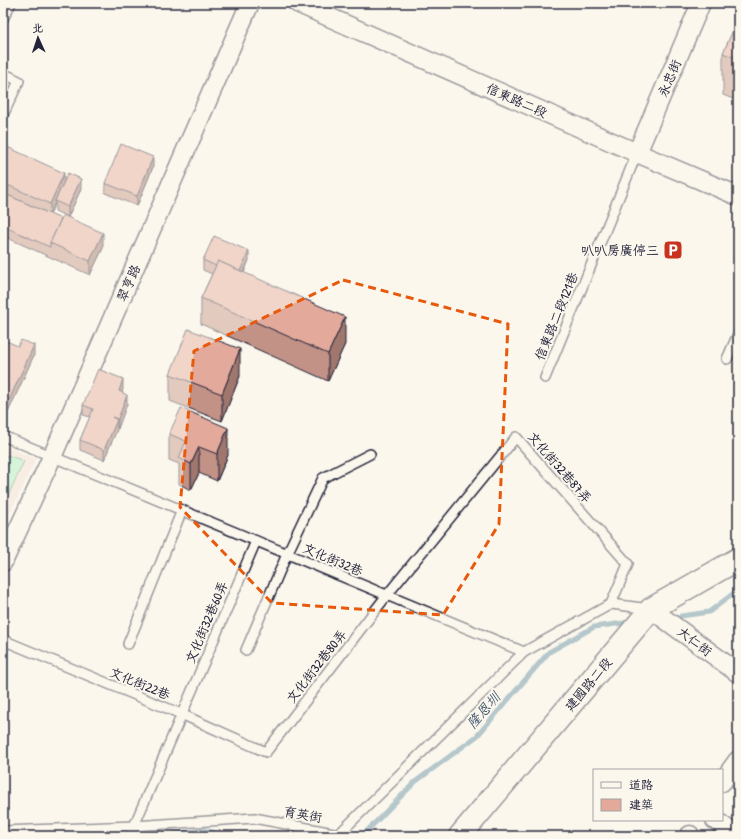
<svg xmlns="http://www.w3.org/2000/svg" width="741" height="839" font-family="'Patrick Hand','LXGW WenKai TC',sans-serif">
	<rect width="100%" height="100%" fill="#fbf7ec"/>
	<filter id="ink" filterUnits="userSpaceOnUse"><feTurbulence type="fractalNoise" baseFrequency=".025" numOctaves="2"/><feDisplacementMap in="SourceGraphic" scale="8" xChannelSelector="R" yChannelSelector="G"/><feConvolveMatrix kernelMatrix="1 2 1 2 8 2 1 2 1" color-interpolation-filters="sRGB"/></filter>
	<g filter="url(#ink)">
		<path fill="#f4e0d4" d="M3,445l33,14 -33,69z"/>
		<path fill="#a8f1bf" stroke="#658a7d" d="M7,455l17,6 -21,46v-44z"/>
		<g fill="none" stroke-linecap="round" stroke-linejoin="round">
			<g stroke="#5f8ca3" stroke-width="5">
				<path d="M681,616l28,-4 29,-22"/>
				<path d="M159,836l45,-6 23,6"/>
				<path d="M362,836l53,-54 62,-46 72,-84 45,-25 37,-5"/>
			</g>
			<defs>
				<g id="service">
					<path d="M3,19l8,-16"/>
					<path d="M3,73l16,8 -16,34"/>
					<path d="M727,359l11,-25"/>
					<path d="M545,378l92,-225"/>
					<path d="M3,436l521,216 87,-48 39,5"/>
					<path d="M3,640l178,74 85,38 121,-157 129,-158 112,127 -17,40"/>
					<path d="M128,644l54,-134"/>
					<path d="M246,650l41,-96 36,-76 47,-24"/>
					<path d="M3,831l131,-5 120,-8 85,16 185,-182"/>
					<path d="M132,836l2,-10 122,-285"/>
				</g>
				<g id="minor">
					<path d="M297,3l340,150 101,43"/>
					<path d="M637,153l64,-150"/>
					<path d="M3,562l49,-105 198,-454"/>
					<path d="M651,609l87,64"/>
					<path d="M722,782l16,-22"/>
					<path d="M715,820l22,16"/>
					<path d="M689,836l1,-1"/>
				</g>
				<path id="tertiary" d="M460,836l191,-227 87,-50"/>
			</defs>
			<use href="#service" stroke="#22223b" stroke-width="12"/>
			<use href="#minor" stroke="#22223b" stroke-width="21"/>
			<use href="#tertiary" stroke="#22223b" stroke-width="25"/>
			<use href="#service" stroke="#fbf7ec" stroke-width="9"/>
			<use href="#minor" stroke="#fbf7ec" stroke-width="18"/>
			<use href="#tertiary" stroke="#fbf7ec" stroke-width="22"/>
		</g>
		<g fill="#c39286" stroke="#22223b">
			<path d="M738,19v82l-15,-6v-42z"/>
			<path d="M3,145l61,36 17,8 -13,28 -13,-6v-8l-5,11 -47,-21z"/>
			<path d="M153,167l-16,39 -32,-13v-10z"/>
			<path d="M3,193l100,55 -13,27 -87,-39z"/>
			<path d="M203,260h46l-5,13 101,71 -17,37 -127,-57v-26l11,-24 -9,-4z"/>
			<path d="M3,345l31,10 -29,64 -2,-1z"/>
			<path d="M170,374l70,2 -18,45 -52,-20z"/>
			<path d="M123,389l-1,3 5,12 -23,56 -24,-10v-10l10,-23 -7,-2v-10z"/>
			<path d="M169,434l59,21 -11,26 -18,-8 -8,17 -12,-6v-20l-10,-4z"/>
		</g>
		<g fill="#9f776d" stroke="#22223b">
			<path d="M153,157v10l-16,39v-10z"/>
			<path d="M64,173v9l-9,19v2l-5,11v-10z"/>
			<path d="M81,179v10l-13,28v-10z"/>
			<path d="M103,233v15l-13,27v-14z"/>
			<path d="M249,251v9l-11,25v-10z"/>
			<path d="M345,317v27l-17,37v-27z"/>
			<path d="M34,345v10l-29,64v-10z"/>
			<path d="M240,349v27l-18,45v-27z"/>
			<path d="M123,379v10l-4,12v-10z"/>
			<path d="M127,395v9l-9,25v-10z"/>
			<path d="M117,420v10l-13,30v-10z"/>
			<path d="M228,428v27l-11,26v-27z"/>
			<path d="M199,447v26l-8,17v-26z"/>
		</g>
		<g fill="#e3aa9c" stroke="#22223b">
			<path d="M738,19v40l-15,-6z"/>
			<path d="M121,144l32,13 -16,39 -32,-13z"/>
			<path d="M3,145l61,28 -14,31 -47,-21z"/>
			<path d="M68,173l13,6 -13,28 -13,-6z"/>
			<path d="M3,193l58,26 -11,24v4l-47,-21z"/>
			<path d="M63,215l40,18 -13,28 -40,-18z"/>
			<path d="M214,236l35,15 -9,20 -22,-10 -2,5 -13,-6z"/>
			<path d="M218,261l127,56 -17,37 -127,-56z"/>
			<path d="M188,329l52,20 -18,45 -52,-20z"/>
			<path d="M21,340l13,5 -29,64 -2,-1v-63h1l2,-4 12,5z"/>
			<path d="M98,369l25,10 -4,12 8,4 -9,24 -6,-2 5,3 -13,30 -24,-10 13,-31 -10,-4z"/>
			<path d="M181,408l47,20 -11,26 -18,-7 -8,17 -12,-6 7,-17 -17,-7z"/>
		</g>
	</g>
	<path d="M0 0H741V839H0ZM343,280l165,44 -9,200 -56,91 -171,-12 -92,-96 14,-156z" fill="#fbf7ec" fill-opacity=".55" fill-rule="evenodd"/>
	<path fill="none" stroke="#e8590c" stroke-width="3" stroke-dasharray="8 5" stroke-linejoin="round" d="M343,280l165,44 -9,200 -56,91 -171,-12 -92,-96 14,-156z"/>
	<defs>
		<symbol id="parking-square" viewBox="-11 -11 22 22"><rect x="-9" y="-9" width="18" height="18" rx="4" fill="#c8321e" stroke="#fbf7ec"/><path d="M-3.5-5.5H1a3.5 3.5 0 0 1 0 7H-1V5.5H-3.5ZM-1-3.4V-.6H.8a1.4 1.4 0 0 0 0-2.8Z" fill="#fff"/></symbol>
	</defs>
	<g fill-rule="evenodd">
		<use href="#parking-square" x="662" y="239" width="22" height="22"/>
	</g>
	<g text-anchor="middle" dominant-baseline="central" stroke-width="4" stroke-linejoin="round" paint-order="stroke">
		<g font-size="13" fill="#22223b" stroke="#fbf7ec">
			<text transform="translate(669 78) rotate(-67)">永忠街</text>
			<text transform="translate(517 100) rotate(24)">信東路二段</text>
			<text transform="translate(128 283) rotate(-66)">翠亨路</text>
			<text transform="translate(556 316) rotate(-68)">信東路二段121巷</text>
			<text transform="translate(560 467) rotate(49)">文化街32巷87弄</text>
			<text transform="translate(333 559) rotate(23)">文化街32巷</text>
			<text transform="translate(206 622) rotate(-67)">文化街32巷60弄</text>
			<text transform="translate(695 641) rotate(37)">大仁街</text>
			<text transform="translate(316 666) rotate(-52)">文化街32巷80弄</text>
			<text transform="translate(140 683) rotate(22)">文化街22巷</text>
			<text transform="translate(588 684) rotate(-50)">建國路二段</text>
			<text transform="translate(303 814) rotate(10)">育英街</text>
		</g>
		<g font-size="13" fill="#22223b" stroke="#fbf7ec" text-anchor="end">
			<text x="659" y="250">叭叭房廣停三</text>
		</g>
		<g font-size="14" font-style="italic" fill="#41576f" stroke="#fbf7ec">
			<text transform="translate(483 710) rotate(-49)">隆恩圳</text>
		</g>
	</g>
	<rect width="741" height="839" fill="none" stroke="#fbf7ec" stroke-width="16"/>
	<rect x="8" y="8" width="725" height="823" fill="none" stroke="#22223b" stroke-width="1.5" filter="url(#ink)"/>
	<rect x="593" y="769" width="130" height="52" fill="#fbf7ec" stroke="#a4a2a5"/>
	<rect x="601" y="782" width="20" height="6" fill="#fbf7ec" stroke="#a4a2a5"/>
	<text x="629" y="789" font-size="12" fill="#22223b">道路</text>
	<rect x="601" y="799" width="20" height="12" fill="#e3aa9c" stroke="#a4a2a5"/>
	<text x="629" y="809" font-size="12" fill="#22223b">建築</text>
	<g transform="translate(38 38) rotate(357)" stroke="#fbf7ec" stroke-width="3" paint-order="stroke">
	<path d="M0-3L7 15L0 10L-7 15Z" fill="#22223b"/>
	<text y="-6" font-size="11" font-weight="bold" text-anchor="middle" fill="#22223b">北</text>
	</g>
</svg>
